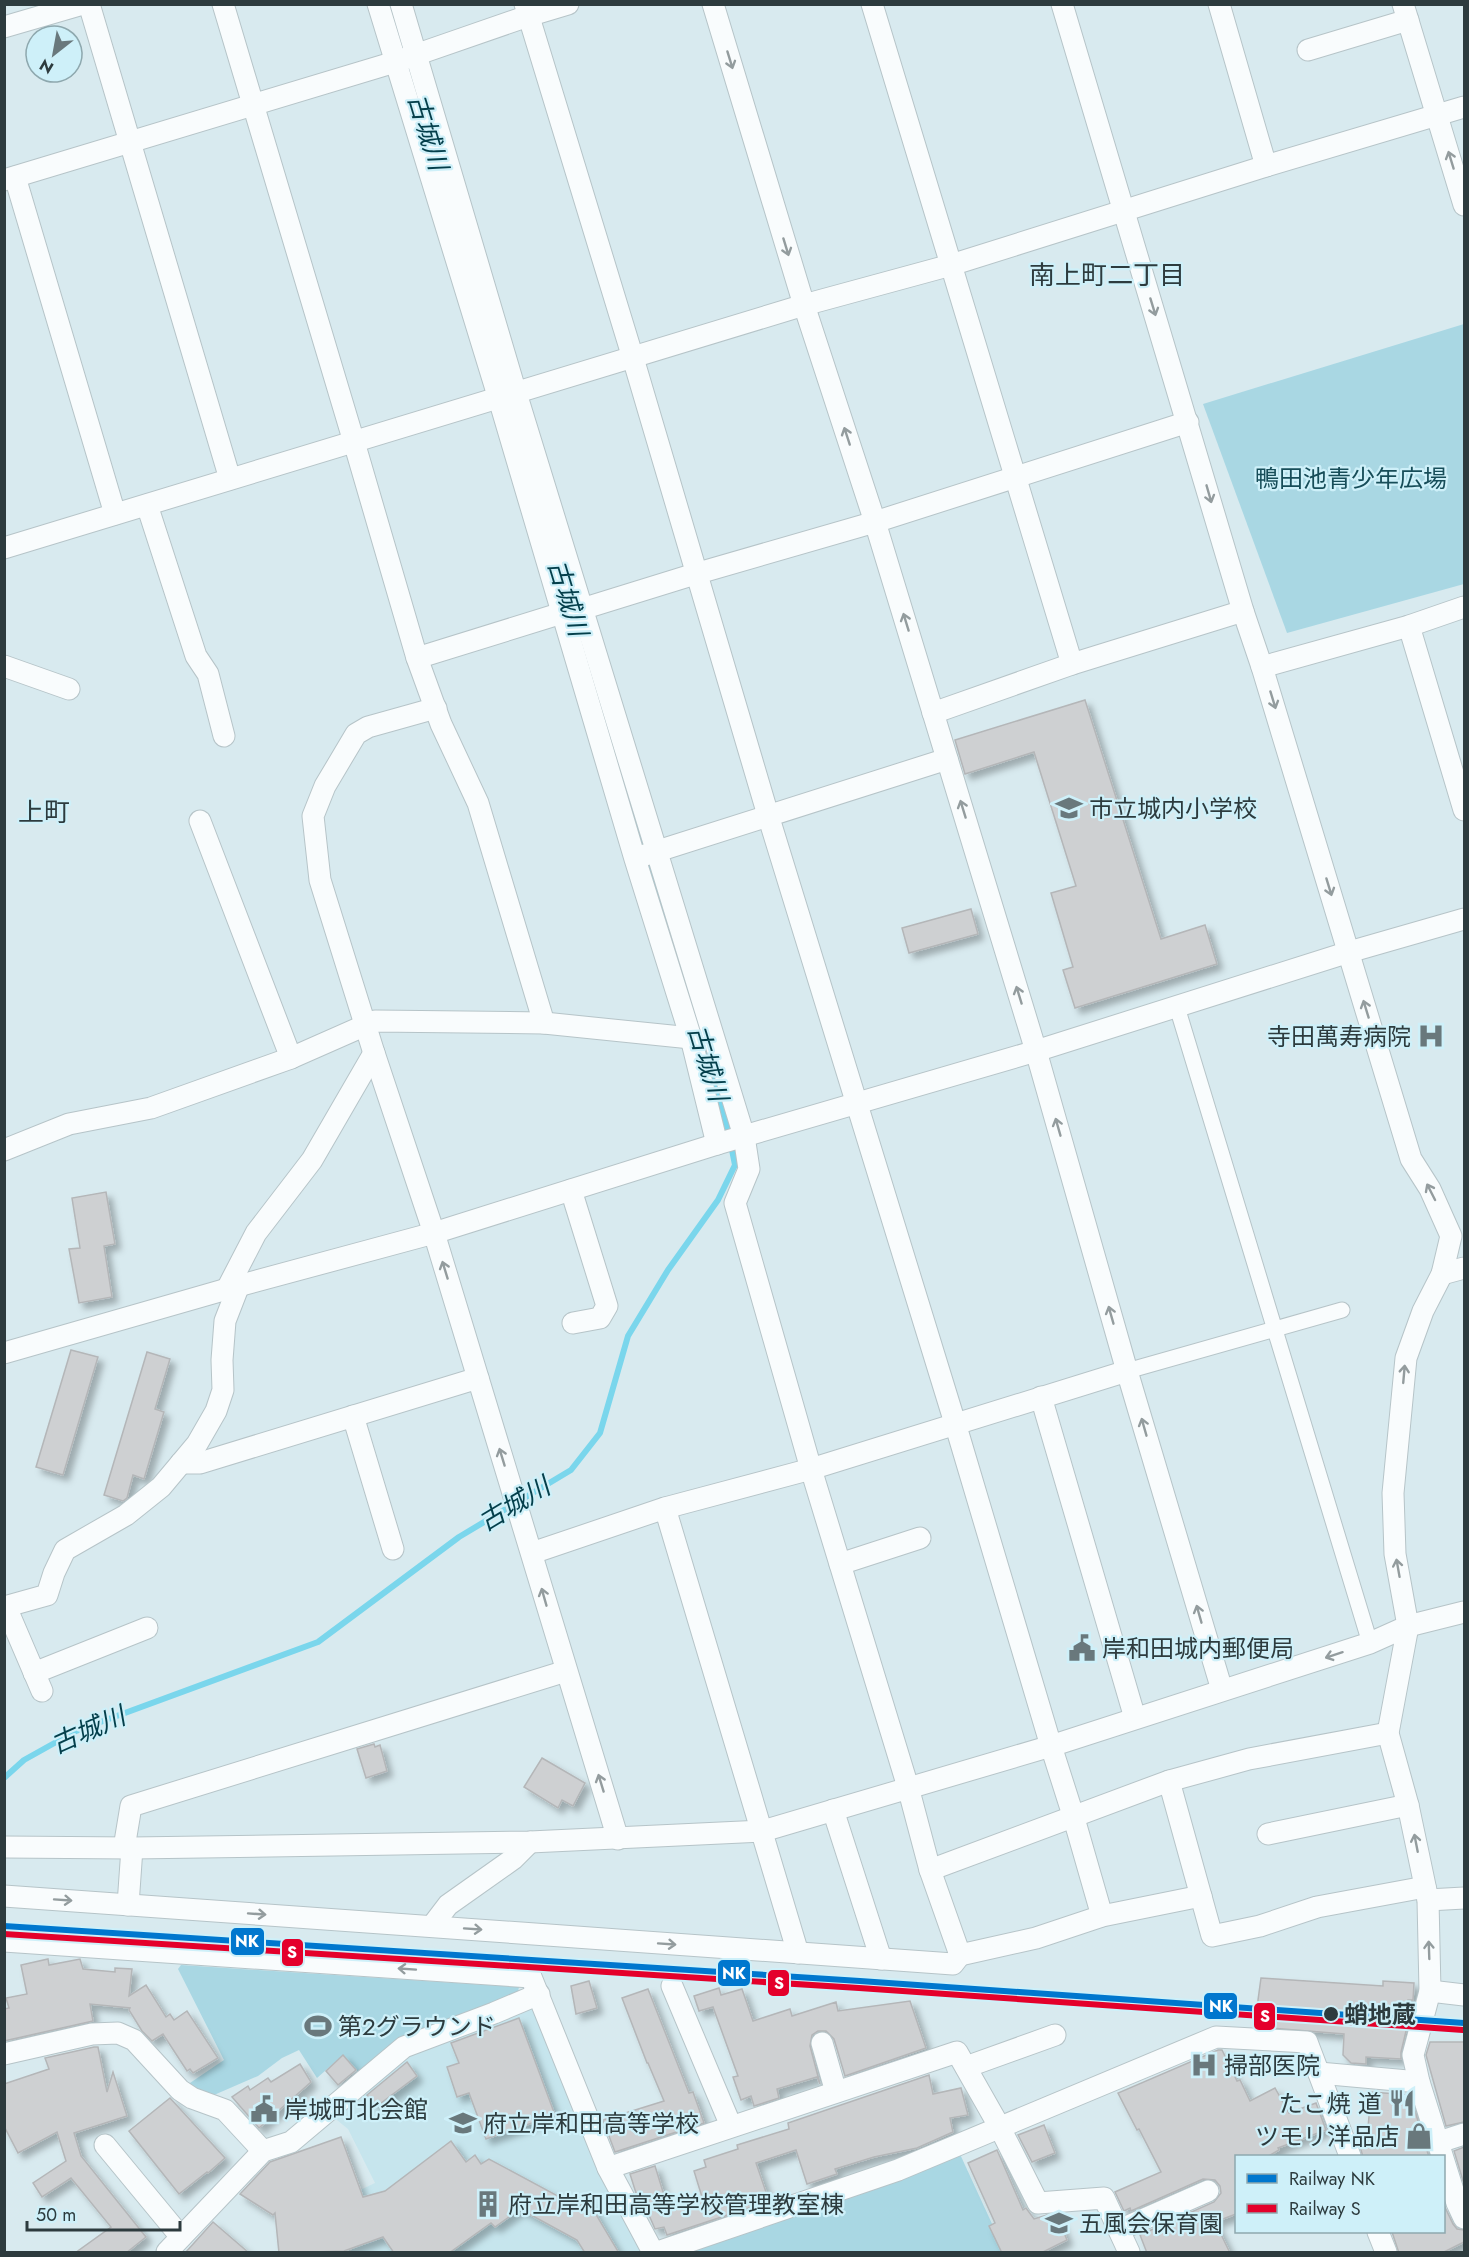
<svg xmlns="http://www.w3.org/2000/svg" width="1469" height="2257" font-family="Jost,'Noto Sans JP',sans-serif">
	<defs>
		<filter id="shadow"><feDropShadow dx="5.5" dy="5.5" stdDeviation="3" flood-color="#0004"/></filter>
	</defs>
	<rect width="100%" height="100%" fill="#d8eaef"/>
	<path fill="#c6e5ed" d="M534,2004l112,248h-296l8,-10 -17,-43 34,-16 -27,-54 -16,-13 88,-70z"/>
	<g fill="#a9d7e3">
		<path d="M1464,324v260l-177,49 -84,-229z"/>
		<path d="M181,1965l338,22 -2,9 -105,36 -52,42 -17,-19 -26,23 -18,-28 -17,8 -24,18 -44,19 -27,-10 37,-25 -46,-91z"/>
		<path d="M959,2152l46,100h-317z"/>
	</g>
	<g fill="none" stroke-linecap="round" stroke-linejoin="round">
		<g stroke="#7ad6ec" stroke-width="6">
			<path d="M610,738l55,182"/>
			<path d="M4,1778l20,-18 52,-29 242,-89 141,-105 112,-67 29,-37 28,-97 40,-66 50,-70 17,-35 -7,-35 -23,-77"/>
		</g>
	</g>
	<g fill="#ced0d2" stroke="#b4b6b8" stroke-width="1.5" filter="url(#shadow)">
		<path d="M1085,700l76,239 44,-14 12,39 -142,44 -12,-38 10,-3 -22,-74 25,-7 -42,-134 -69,22 -10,-34z"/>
		<path d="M971,909l7,25 -69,19 -7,-25z"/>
		<path d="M106,1192l9,52 -11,2 8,51 -33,6 -10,-54 11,-1 -8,-50z"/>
		<path d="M71,1350l27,7 -35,118 -27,-8z"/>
		<path d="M147,1352l23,7 -15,50 9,3 -20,67 -11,-4 -6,23 -4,3 -19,-6z"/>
		<path d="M374,1744l1,3 5,-2 7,26 -21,7 -9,-29z"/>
		<path d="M542,1758l43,25 -12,23 -11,-6 -4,8 -34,-21z"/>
		<path d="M48,1959l1,6 31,-6 3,10 32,3v-4l17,1 -3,27 17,-11 20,32 4,-3 4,6 13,-9 31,47 -25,15 -3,-4 -3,2 -24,-37 -11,7 -10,-10 -13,-21 1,-2 -40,-4 3,17 -89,20v-32l5,-1 -3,-10 21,-4 -6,-29z"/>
		<path d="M1261,1978l122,8v-5l31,2 -1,17h-5l-2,31 -5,21v7l-35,-2v7l-15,-1 -8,-8 1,-21 -86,-7v-27z"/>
		<path d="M589,1981l8,27 -21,6 -5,-28z"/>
		<path d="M719,1988l2,7 21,-6 11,32 37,-12 2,7 44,-14 2,9 72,-10 16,47 -81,28 -11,-37 -8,-8h-8l-6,4 -2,11 10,38 -3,-7 -40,12 2,9 -25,8 -3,-10 -10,4 -8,-23 5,-1 -25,-69 -14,4 -5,-15z"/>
		<path d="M648,1989l41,104 4,-1 11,31 -89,29 -12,-32 61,-19 -16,-38h-1l-25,-65z"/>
		<path d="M519,2018l36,97 -69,24 -17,-46 -12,4 -10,-30 12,-4 -8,-20z"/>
		<path d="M1430,2042h34v80l-18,4 -20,-71z"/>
		<path d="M94,2047h4l9,45 6,-20 14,44 -53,17 7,23 65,81 -20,16h-51l36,-26 -40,-49 -29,19 -9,-14 33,-22 -9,-29 -39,21 -14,-27v-42l45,-15 -4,-11z"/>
		<path d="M1218,2050h4l15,31 3,-1 10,21 25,-13 14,25 27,-10 10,27 -48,18 1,2 -12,7h-31v57l-21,8 15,31h-83l-7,-18 74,-33 7,-9 -1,-7 -5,-6 -12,-1 -72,32 -1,-3 -6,3 -9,-19 46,-20 -22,-43 -2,1 -19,-37z"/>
		<path d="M343,2055l13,15 -18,15 -12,-14z"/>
		<path d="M407,2062l10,14 -40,30 -10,-11z"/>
		<path d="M300,2064l11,18 -52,46 -27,-31 16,-11 2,4 18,-12 3,4z"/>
		<path d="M929,2075l4,19 28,-6 7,27 -18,3 3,14 -36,16 -43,9 -39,12 2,5 -30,10 -11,-34 -40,13 11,32 -9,2 3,7 -94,31 -3,-8 -9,2 -12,-28h-3l-4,-8 -6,-19 25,-8 13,42 34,-11 -8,-26 12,-4 -2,-7 34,-11 -1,-4 52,-16 -1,-6z"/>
		<path d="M1371,2092l39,3 19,62h-66l-4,-14 8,-3z"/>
		<path d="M170,2098l55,60 -17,15 -1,-1 -28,22 -50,-63z"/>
		<path d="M1044,2125l11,28 -23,9 -14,-27z"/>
		<path d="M341,2137l22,60 22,-6 66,-50 15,21 9,-7 6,9 8,-5 89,48 10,-6 31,52h-34l-8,-13 -57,-31 -25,18 -4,-4 -42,30h-55l-11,-16 -39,14 -65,2 -4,-40 -2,2 -33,-21 30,-32z"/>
		<path d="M1464,2147v37l-10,-33z"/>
		<path d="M997,2150l26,60 3,-2 8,11 13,-4 2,5 8,-4 10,24 -26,13h-39l-13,-27 6,-3 -27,-60z"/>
		<path d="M1443,2203l10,21 4,5 7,1v12l-22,11h-43l-7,-21h51z"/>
		<path d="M213,2222l36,31h-64z"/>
	</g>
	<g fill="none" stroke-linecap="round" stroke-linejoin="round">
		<defs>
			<g id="pedestrian">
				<path d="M1177,1007l193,636"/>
				<path d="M1127,1371l215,-61"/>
			</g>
			<g id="minor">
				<path d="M89,4l141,475"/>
				<path d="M223,4l131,438 63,216 24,66 37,79 66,220"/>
				<path d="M378,4l121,395 136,460 56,179 26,106"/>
				<path d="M525,4l108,354 135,457 187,608 96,323 22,69 29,101"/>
				<path d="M713,4l91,301 71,217 161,529 91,320 95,319"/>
				<path d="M872,4l200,660"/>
				<path d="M1062,4l181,607 19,56 149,492 19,30 21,47 -9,38 -19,37 -17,47 -13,135 2,61 13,72 -20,107 20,72 20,95 2,91 -17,64 6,27 38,121 7,15"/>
				<path d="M1219,4l47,162"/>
				<path d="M1403,4l61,201"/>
				<path d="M4,27l79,-23"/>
				<path d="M1308,50l100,-30"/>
				<path d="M15,177l100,337"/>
				<path d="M4,180l391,-118 133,-46 40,-12"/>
				<path d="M147,505l49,151 12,18 16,62"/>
				<path d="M4,548l800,-243 147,-40 315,-99 198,-59"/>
				<path d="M569,613l126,-39 180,-52 313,-100"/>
				<path d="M1409,626l55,184"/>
				<path d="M417,658l145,-45"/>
				<path d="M4,666l65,23"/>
				<path d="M1262,667l147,-41 55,-19"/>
				<path d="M436,708l-68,19 -12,7 -31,52 -12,30 7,64 54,173 60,180 184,606"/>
				<path d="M933,713l139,-49 171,-53"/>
				<path d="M200,821l91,237"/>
				<path d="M642,856l305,-97"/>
				<path d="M4,1150l65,-26 82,-16 140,-50 84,-37 169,2 147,15"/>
				<path d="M571,1190l36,116 -7,12 -27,5"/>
				<path d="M1442,1274l22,-6"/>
				<path d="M227,1289l29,-56 56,-73 62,-107"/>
				<path d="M4,1353l223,-64 207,-56 283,-89 319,-93 313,-99 115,-33"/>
				<path d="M1041,1397l94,321"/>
				<path d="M353,1416l40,133"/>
				<path d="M181,1463h19l278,-85"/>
				<path d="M665,1508l133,445"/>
				<path d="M532,1553l133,-45 146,-39 316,-98"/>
				<path d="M840,1564l80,-26"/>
				<path d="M4,1607l43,-12 7,-22 11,-23 61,-35 35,-28 36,-43 19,-33 7,-21 -1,-30 3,-39 14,-36"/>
				<path d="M6,1607l36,84"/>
				<path d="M34,1673l113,-45"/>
				<path d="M1169,1781l43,155 48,-10 57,-19 108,-20"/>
				<path d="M833,1810l48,149"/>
				<path d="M1268,1834l140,-29"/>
				<path d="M4,1847l128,1 398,-6 233,-11 288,-85 319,-103 38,-17 56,-14"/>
				<path d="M124,1848l7,-42 435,-135"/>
				<path d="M930,1870l239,-89 80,-22 139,-26"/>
				<path d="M4,1896l949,68 7,-9 -30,-85 -22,-83 -97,-318 -76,-266 14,-34 -5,-33 -228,-743 -115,-389"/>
				<path d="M1428,1900l36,-2"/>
				<path d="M128,1905l4,-57"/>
				<path d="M432,1926l16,-21 65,-46 17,-17"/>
				<path d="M4,1941l527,36 77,191 45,84"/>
				<path d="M960,1955l76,-17 66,-22 99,-20"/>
				<path d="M672,1986l59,140"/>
				<path d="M1430,1991l34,4"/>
				<path d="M822,2043l14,49"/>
				<path d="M4,2054l88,-20 26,-1 16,7 46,50 12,8 33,12 38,41"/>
				<path d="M966,2067l89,-32"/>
				<path d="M1319,2073l100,9"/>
				<path d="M1439,2142l25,-8"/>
				<path d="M105,2145l76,92"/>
				<path d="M608,2168l349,-116 42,74 39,77 66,-5 25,54"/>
				<path d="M1119,2230l89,-39"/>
				<path d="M1378,2232l8,20"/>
				<path d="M167,2252l96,-101 28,-9 113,-95 90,-34 45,-19"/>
				<path d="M658,2252l240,-82 318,-133 91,5 43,114"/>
			</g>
		</defs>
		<use href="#pedestrian" stroke="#b6c4c8" stroke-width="17"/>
		<use href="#minor" stroke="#b6c4c8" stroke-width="23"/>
		<use href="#pedestrian" stroke="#f9fcfd" stroke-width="15"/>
		<use href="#minor" stroke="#f9fcfd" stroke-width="21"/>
		<defs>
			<path id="rail-1" d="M4,1926l856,55 604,42"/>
			<path id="rail-2" d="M4,1934l855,54 604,42"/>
		</defs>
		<use href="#rail-1" stroke="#cef0f9" stroke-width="10"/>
		<use href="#rail-2" stroke="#cef0f9" stroke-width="10"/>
		<use href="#rail-1" stroke="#0077ce" stroke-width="6"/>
		<use href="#rail-2" stroke="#e4002b" stroke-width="6"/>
	</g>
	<defs><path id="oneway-shaft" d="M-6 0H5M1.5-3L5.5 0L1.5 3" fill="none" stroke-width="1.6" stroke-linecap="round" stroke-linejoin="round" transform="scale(1.5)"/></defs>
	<g stroke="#939c9e">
		<use href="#oneway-shaft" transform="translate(730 60) rotate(73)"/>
		<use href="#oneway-shaft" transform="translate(1451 160) rotate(-107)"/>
		<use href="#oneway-shaft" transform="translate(786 247) rotate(73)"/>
		<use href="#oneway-shaft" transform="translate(1153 307) rotate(73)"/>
		<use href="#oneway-shaft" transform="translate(847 436) rotate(-108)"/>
		<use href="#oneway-shaft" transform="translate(1209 494) rotate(74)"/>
		<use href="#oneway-shaft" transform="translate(906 622) rotate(-107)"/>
		<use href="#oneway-shaft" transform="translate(1273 700) rotate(73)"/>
		<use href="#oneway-shaft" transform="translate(963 809) rotate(-107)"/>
		<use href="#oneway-shaft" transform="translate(1329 887) rotate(73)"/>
		<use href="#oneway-shaft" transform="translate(1019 995) rotate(-107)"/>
		<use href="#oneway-shaft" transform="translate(1366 1009) rotate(-107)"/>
		<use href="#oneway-shaft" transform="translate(1058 1127) rotate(-106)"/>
		<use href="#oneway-shaft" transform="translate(1431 1192) rotate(-117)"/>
		<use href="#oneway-shaft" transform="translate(445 1270) rotate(-107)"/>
		<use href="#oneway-shaft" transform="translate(1111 1315) rotate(-106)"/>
		<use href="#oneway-shaft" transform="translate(1404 1374) rotate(-85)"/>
		<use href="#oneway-shaft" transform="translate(1144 1427) rotate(-106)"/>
		<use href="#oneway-shaft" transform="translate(502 1457) rotate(-107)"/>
		<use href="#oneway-shaft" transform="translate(1398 1568) rotate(-100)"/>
		<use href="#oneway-shaft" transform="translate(544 1597) rotate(-106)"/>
		<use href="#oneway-shaft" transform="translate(1199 1614) rotate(-106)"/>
		<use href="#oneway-shaft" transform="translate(1334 1655) rotate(162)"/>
		<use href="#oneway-shaft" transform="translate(601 1783) rotate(-107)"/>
		<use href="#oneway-shaft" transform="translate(1416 1843) rotate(-101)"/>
		<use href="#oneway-shaft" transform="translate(63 1900) rotate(4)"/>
		<use href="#oneway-shaft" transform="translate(257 1914) rotate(4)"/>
		<use href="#oneway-shaft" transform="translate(473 1929) rotate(4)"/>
		<use href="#oneway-shaft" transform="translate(667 1944) rotate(4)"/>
		<use href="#oneway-shaft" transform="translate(1429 1950) rotate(-92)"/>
		<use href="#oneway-shaft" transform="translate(407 1969) rotate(-176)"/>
	</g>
	<defs>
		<symbol id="school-bare" viewBox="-9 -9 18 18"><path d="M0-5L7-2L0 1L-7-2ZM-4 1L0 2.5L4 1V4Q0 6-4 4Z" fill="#69787c" stroke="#cef0f9" stroke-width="2.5" paint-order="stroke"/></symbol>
		<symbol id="hospital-bare" viewBox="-9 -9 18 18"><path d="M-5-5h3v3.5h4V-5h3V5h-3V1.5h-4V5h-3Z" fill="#69787c" stroke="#cef0f9" stroke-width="2.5" paint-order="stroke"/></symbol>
		<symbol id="civic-bare" viewBox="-9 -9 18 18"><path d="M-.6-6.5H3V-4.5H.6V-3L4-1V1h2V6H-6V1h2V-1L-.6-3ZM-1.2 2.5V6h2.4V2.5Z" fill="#69787c" stroke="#cef0f9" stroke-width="2.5" paint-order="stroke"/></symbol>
		<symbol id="stadium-bare" viewBox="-9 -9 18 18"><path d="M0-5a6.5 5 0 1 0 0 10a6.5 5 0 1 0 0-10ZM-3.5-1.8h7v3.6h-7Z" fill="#69787c" stroke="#cef0f9" stroke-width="2.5" paint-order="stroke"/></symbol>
		<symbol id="restaurant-bare" viewBox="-9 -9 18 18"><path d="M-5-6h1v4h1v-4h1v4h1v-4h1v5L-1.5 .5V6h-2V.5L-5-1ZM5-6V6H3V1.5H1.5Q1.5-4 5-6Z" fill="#69787c" stroke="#cef0f9" stroke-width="2.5" paint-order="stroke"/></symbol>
		<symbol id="shop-bare" viewBox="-9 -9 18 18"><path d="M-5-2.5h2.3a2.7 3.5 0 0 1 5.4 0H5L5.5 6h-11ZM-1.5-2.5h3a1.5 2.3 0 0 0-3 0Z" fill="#69787c" stroke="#cef0f9" stroke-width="2.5" paint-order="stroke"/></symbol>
		<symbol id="building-bare" viewBox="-9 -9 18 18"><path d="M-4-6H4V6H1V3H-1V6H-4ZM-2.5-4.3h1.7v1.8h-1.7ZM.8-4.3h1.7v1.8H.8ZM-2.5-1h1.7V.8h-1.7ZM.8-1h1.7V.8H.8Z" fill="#69787c" stroke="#cef0f9" stroke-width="2.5" paint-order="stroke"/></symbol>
	</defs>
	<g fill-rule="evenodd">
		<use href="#school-bare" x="1050" y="789" width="38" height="38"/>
		<use href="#hospital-bare" x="1412" y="1017" width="38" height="38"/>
		<use href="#civic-bare" x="1063" y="1629" width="38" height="38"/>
		<use href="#stadium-bare" x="299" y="2007" width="38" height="38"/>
		<use href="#hospital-bare" x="1185" y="2046" width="38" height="38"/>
		<use href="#restaurant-bare" x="1383" y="2084" width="38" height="38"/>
		<use href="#civic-bare" x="245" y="2090" width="38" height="38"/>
		<use href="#school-bare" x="444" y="2104" width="38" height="38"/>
		<use href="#shop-bare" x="1400" y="2117" width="38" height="38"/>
		<use href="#building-bare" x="469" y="2185" width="38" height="38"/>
		<use href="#school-bare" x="1040" y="2204" width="38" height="38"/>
	</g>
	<circle fill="#2d3b3e" stroke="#cef0f9" stroke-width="2" cx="1331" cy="2014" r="8"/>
	<g text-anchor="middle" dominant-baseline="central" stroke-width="4.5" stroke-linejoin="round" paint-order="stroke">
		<g font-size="24" fill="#174d59" stroke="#cef0f9">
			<text x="1351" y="478">鴨田池青少年広場</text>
		</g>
		<g font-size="24" fill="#2d3b3e" stroke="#cef0f9" text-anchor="start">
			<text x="1089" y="808">市立城内小学校</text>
			<text x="1411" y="1036" text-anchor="end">寺田萬寿病院</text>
			<text x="1102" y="1648">岸和田城内郵便局</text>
			<text x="338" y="2026">第2グラウンド</text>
			<text x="1224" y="2065">掃部医院</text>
			<text x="1382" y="2103" text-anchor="end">たこ焼 道</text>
			<text x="284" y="2109">岸城町北会館</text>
			<text x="483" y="2123">府立岸和田高等学校</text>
			<text x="1399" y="2136" text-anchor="end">ツモリ洋品店</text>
			<text x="508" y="2204">府立岸和田高等学校管理教室棟</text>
			<text x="1079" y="2223">五風会保育園</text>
		</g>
		<g font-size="24" font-weight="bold" fill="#2d3b3e" stroke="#cef0f9" text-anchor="start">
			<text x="1344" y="2014">蛸地蔵</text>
		</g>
		<g font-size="26" font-style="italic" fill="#043f4b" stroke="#cef0f9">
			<text transform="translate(428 132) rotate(73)">古城川</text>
			<text transform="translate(568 598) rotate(73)">古城川</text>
			<text transform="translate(708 1063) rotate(73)">古城川</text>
			<text transform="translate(514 1504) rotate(-31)">古城川</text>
			<text transform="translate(88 1730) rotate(-24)">古城川</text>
		</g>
		<g font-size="26" fill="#2d3b3e" stroke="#cef0f9">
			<text x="1107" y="275">南上町二丁目</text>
			<text x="44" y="812">上町</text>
		</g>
	</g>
	<g stroke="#cef0f9" stroke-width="2">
		<rect x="230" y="1927" width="35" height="29" rx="6" fill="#0077ce"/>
		<rect x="281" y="1938" width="23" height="29" rx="6" fill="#e4002b"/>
		<rect x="717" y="1959" width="34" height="28" rx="6" fill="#0077ce"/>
		<rect x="767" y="1969" width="23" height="28" rx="6" fill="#e4002b"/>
		<rect x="1203" y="1992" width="35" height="28" rx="6" fill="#0077ce"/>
		<rect x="1253" y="2002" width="23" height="29" rx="6" fill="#e4002b"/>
	</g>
	<g font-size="16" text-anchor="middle" font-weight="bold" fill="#fff">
		<text x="247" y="1947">NK</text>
		<text x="292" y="1958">S</text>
		<text x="734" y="1979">NK</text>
		<text x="779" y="1989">S</text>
		<text x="1221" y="2012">NK</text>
		<text x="1265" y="2022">S</text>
	</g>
	<rect width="1469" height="2257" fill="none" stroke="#2d3b3e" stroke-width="12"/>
	<rect x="1235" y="2155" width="210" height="78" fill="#cef0f9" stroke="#8ea8ae" stroke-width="1.5"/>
	<rect x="1247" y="2174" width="30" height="9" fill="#0077ce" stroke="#8ea8ae" stroke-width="1.5"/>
	<text x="1289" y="2185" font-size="18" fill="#2d3b3e">Railway NK</text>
	<rect x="1247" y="2204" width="30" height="9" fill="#e4002b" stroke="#8ea8ae" stroke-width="1.5"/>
	<text x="1289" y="2215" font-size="18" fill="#2d3b3e">Railway S</text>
	<g transform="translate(54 54) rotate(211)"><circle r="28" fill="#cef0f9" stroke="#8ea8ae" stroke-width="1.5"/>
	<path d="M0-4.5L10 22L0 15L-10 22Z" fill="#69787c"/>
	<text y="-9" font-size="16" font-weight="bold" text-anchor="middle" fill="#2d3b3e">N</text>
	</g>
	<path d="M27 2221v9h153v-9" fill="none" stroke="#2d3b3e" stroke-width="3"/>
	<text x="36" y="2221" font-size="18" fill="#2d3b3e" stroke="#cef0f9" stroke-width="4.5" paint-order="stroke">50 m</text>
</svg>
